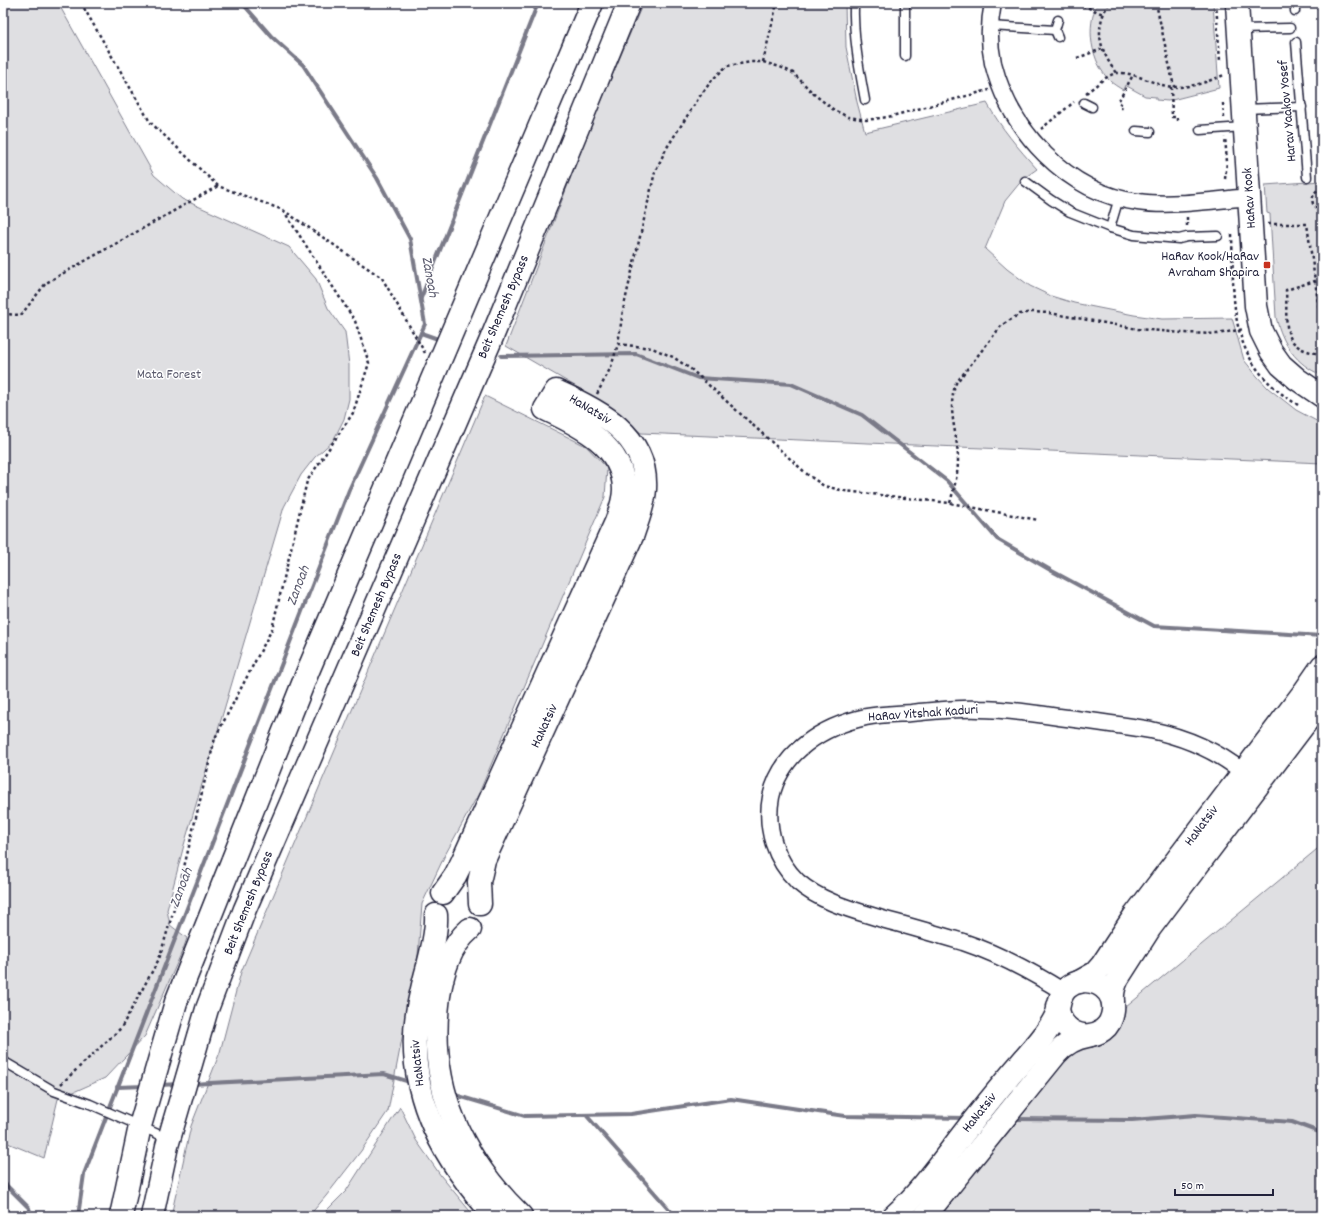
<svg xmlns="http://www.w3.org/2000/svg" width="1325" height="1219" font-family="Dekko,sans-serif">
	<rect width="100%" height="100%" fill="#fff"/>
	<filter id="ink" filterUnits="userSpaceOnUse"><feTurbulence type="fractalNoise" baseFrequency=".025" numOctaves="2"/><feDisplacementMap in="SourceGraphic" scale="8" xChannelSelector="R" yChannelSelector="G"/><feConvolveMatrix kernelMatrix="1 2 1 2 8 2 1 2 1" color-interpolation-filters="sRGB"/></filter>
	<g filter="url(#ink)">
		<g fill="#dfdfe2" stroke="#80808e">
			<path d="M3,3h55l96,172 28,24 107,48 27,32 12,29 17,24 4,33v34l-5,20 -11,22 -18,16 -14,18 -17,32 -100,338 -17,65 3,15 17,13 -3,9 -39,89 -40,42 -47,21 -14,59 -41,-17z"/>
			<path d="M643,3h202l1,44 11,55 8,30 122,-29c14,25 31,45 50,66l-14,10 -18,22 -20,48 22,20 23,17 21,10 23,7 60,12 28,4 70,-1 12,42 13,16 11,12 28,22 26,14v39l-681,-30 -30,-26 -105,-61 81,-211z"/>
			<path d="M1098,3h115l6,85 -51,13 -12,-1v-3l-11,-1 -20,-11 -2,5c-5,-3 -10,-6 -13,-9 -19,-19 -25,-55 -12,-78z"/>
			<path d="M1322,181v194c-26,-10 -40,-32 -46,-58l-6,-103 -3,-1 -2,-28z"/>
			<path d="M485,396l101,50 21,22 -2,29 -126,296 -34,62 -23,49 -4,51 -30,156 -27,40 -35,45 -17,20h-138l20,-90 29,-74 21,-80z"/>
			<path d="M1322,845v371h-381l121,-160 58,-44z"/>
			<path d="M400,1107l16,33 25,36 33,40h-153l25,-25z"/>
		</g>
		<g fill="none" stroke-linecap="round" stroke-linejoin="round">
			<g stroke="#7a7a88" stroke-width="4">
				<path d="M421,298l117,-295"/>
				<path d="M421,333l17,6"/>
				<path d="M501,356l135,-2 62,24 93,6 71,31 85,66 50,58 55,32 102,55 168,10"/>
				<path d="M191,1084l193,-10 29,9"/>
				<path d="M160,1085l19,-1"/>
				<path d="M117,1087l28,-1"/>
				<path d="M452,1094l73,22 106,-2 100,-15 114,17 121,2"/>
				<path d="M586,1115l89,101"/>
				<path d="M1013,1119l119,1 64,-5 96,7 30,11"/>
				<path d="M3,1182l26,26 2,8"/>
				<path d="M78,1216l6,-42 265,-684 76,-166 -15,-85 -33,-61 -74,-113 -31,-28 -28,-32 -3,-2"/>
			</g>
			<defs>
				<g id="lane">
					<path d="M854,3c-1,33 5,65 11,97"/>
					<path d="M905,3v53"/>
					<path d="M1295,3v8"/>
					<path d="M1058,20l-3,10 3,7"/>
					<path d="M990,26l65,4"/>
					<path d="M1239,29l51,-1"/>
					<path d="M1296,42l11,135"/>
					<path d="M1084,103l8,4"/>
					<path d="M1244,109l58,-2"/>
					<path d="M1200,130l44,-3"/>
					<path d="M1136,131l14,1"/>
					<path d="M1025,181l26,19 19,12 40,16 24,7 45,4 8,-2 31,-1"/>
					<path d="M1110,228l9,-30"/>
					<path d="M3,1061l51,30 36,13 79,35"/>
				</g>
				<g id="street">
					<path d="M993,3c-4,19 -4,41 0,60 17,68 74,130 145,139 33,5 77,-2 112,-5"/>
					<path d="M1064,992c-32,-20 -65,-38 -101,-50 -27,-8 -54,-16 -81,-23 -29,-9 -61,-17 -84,-37 -23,-22 -33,-54 -27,-85 10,-45 52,-71 95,-80 15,-3 30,-3 45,-4 22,-2 45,-5 68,-4 27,0 53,4 80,8 31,4 61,8 92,13 33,7 66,21 92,42"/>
				</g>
				<g id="secondary">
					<path d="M1237,3l19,303 5,25 10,20 10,14 16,14 25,17"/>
					<path d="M443,893l12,-17 7,-14 154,-340c4,-11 8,-21 8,-33 -1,-44 -45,-64 -79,-80l11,-18c43,19 92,44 89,98 -1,16 -7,30 -12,45l-149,326 -5,22 1,22"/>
					<path d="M436,915c1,18 -4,33 -8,51 -4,14 -7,27 -10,41 -15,82 23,151 77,209"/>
					<path d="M470,929c-20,17 -27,42 -31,67 -12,87 20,160 82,220"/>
					<path d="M1079,982l16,-9 7,-8 33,-50 169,-223 18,-26"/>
					<path d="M1113,1001c-1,-9 1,-15 5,-23l32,-50 172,-227"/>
					<path d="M121,1216l19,-90 36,-124 132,-331 284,-668"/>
					<path d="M152,1216l15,-70 40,-137 38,-100 245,-567 139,-339"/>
					<path d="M894,1216c31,-28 54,-64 80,-96 15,-19 30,-38 46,-56 9,-11 19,-21 27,-33 4,-6 8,-12 10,-18 3,-10 2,-18 10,-25 19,-16 49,-2 46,23 -4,35 -54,31 -55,-5"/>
					<path d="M925,1216l131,-162c9,-10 19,-16 32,-18"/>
				</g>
			</defs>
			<use href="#lane" stroke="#22223b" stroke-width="11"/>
			<use href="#street" stroke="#22223b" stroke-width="19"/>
			<use href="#secondary" stroke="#22223b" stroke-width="25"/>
			<g stroke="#22223b" stroke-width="2.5" stroke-dasharray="3 3" stroke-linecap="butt">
				<path d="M81,3l69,119 68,64 65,24 99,68 43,75"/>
				<path d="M1077,3l26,11"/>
				<path d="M1109,3c-16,27 -9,47 7,70"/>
				<path d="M1156,3l18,84"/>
				<path d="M1216,3l4,58"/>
				<path d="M1077,58l25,-9"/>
				<path d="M763,62l14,-59"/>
				<path d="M1171,87l1,30h5v7"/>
				<path d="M1086,93c9,-6 20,-18 31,-20 14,-1 26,6 39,10 24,9 46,1 68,-8"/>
				<path d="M1223,103l1,15"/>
				<path d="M1121,109l2,-4 -5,-3 15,-27"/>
				<path d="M1041,129l33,-27"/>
				<path d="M1225,179l2,-17 -2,-25"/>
				<path d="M1322,187c-7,3 -11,10 -9,17l9,9"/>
				<path d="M1187,217v11"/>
				<path d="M1268,224h39l15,106"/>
				<path d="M1232,234c2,74 -5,127 66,171"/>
				<path d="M1322,281h-7l-29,9c2,33 -8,59 36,64"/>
				<path d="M1322,288v3"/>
				<path d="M3,314l18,1 25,-32 172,-97"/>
				<path d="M618,344l34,4 21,9 19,13 116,105 16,11 21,5 105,12 88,17"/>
				<path d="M597,394l14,-27 7,-23 5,-34 32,-138 11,-23 34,-53 13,-17 14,-13 24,-4h12l17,5 13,6 22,22 19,15 14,7 18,3 22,-3 101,-27"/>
				<path d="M950,503c4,-15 8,-28 8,-43 0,-28 -12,-49 -2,-77l46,-58 18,-11 12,-2 17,1 89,16 45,4 34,1 27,-5"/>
				<path d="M61,1084l60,-56 38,-69 15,-50 41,-171 57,-109 35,-148 46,-68 16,-50 -14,-42 -72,-111"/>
			</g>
			<use href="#lane" stroke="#fff" stroke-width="8"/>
			<use href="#street" stroke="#fff" stroke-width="16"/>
			<use href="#secondary" stroke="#fff" stroke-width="22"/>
		</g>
	</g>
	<rect fill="#c8321e" stroke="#fff" stroke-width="1.5" x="1263" y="261" width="8" height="8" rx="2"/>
	<g text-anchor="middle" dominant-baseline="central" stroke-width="3" stroke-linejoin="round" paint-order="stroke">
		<g font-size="14" fill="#22223b" stroke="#fff">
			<text transform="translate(1288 111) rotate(-95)">Harav Yaakov Yosef</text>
			<text transform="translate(1250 198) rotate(-94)">HaRav Kook</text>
			<text transform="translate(504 307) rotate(-67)">Beit Shemesh Bypass</text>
			<text transform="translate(590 410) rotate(31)">HaNatsiv</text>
			<text transform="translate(377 605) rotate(-67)">Beit Shemesh Bypass</text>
			<text transform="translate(923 714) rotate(-4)">HaRav Yitshak Kaduri</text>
			<text transform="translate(545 726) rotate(-65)">HaNatsiv</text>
			<text transform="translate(1202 826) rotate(-53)">HaNatsiv</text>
			<text transform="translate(249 903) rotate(-68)">Beit Shemesh Bypass</text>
			<text transform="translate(418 1063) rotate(-96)">HaNatsiv</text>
			<text transform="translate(980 1113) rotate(-51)">HaNatsiv</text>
		</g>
		<g font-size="14" fill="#22223b" stroke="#fff" text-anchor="end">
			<text x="1259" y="257">HaRav Kook/HaRav<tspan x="1259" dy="16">Avraham Shapira</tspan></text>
		</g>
		<g font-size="14" fill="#5b5b6d" stroke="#fff">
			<text x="169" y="375">Mata Forest</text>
		</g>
		<g font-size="15" font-style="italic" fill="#5c5c6f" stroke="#fff">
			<text transform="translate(429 277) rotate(80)">Zanoah</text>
			<text transform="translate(299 586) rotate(-69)">Zanoah</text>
			<text transform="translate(182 888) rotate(-69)">Zanoah</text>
		</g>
	</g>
	<rect width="1325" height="1219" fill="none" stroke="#fff" stroke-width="16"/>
	<rect x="8" y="8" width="1309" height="1203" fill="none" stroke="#22223b" stroke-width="1.5" filter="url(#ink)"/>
	<path d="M1175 1189v6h98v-6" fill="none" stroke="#22223b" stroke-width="2"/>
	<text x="1181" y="1189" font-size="12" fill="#22223b" stroke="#ffffff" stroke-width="3" paint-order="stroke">50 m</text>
</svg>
